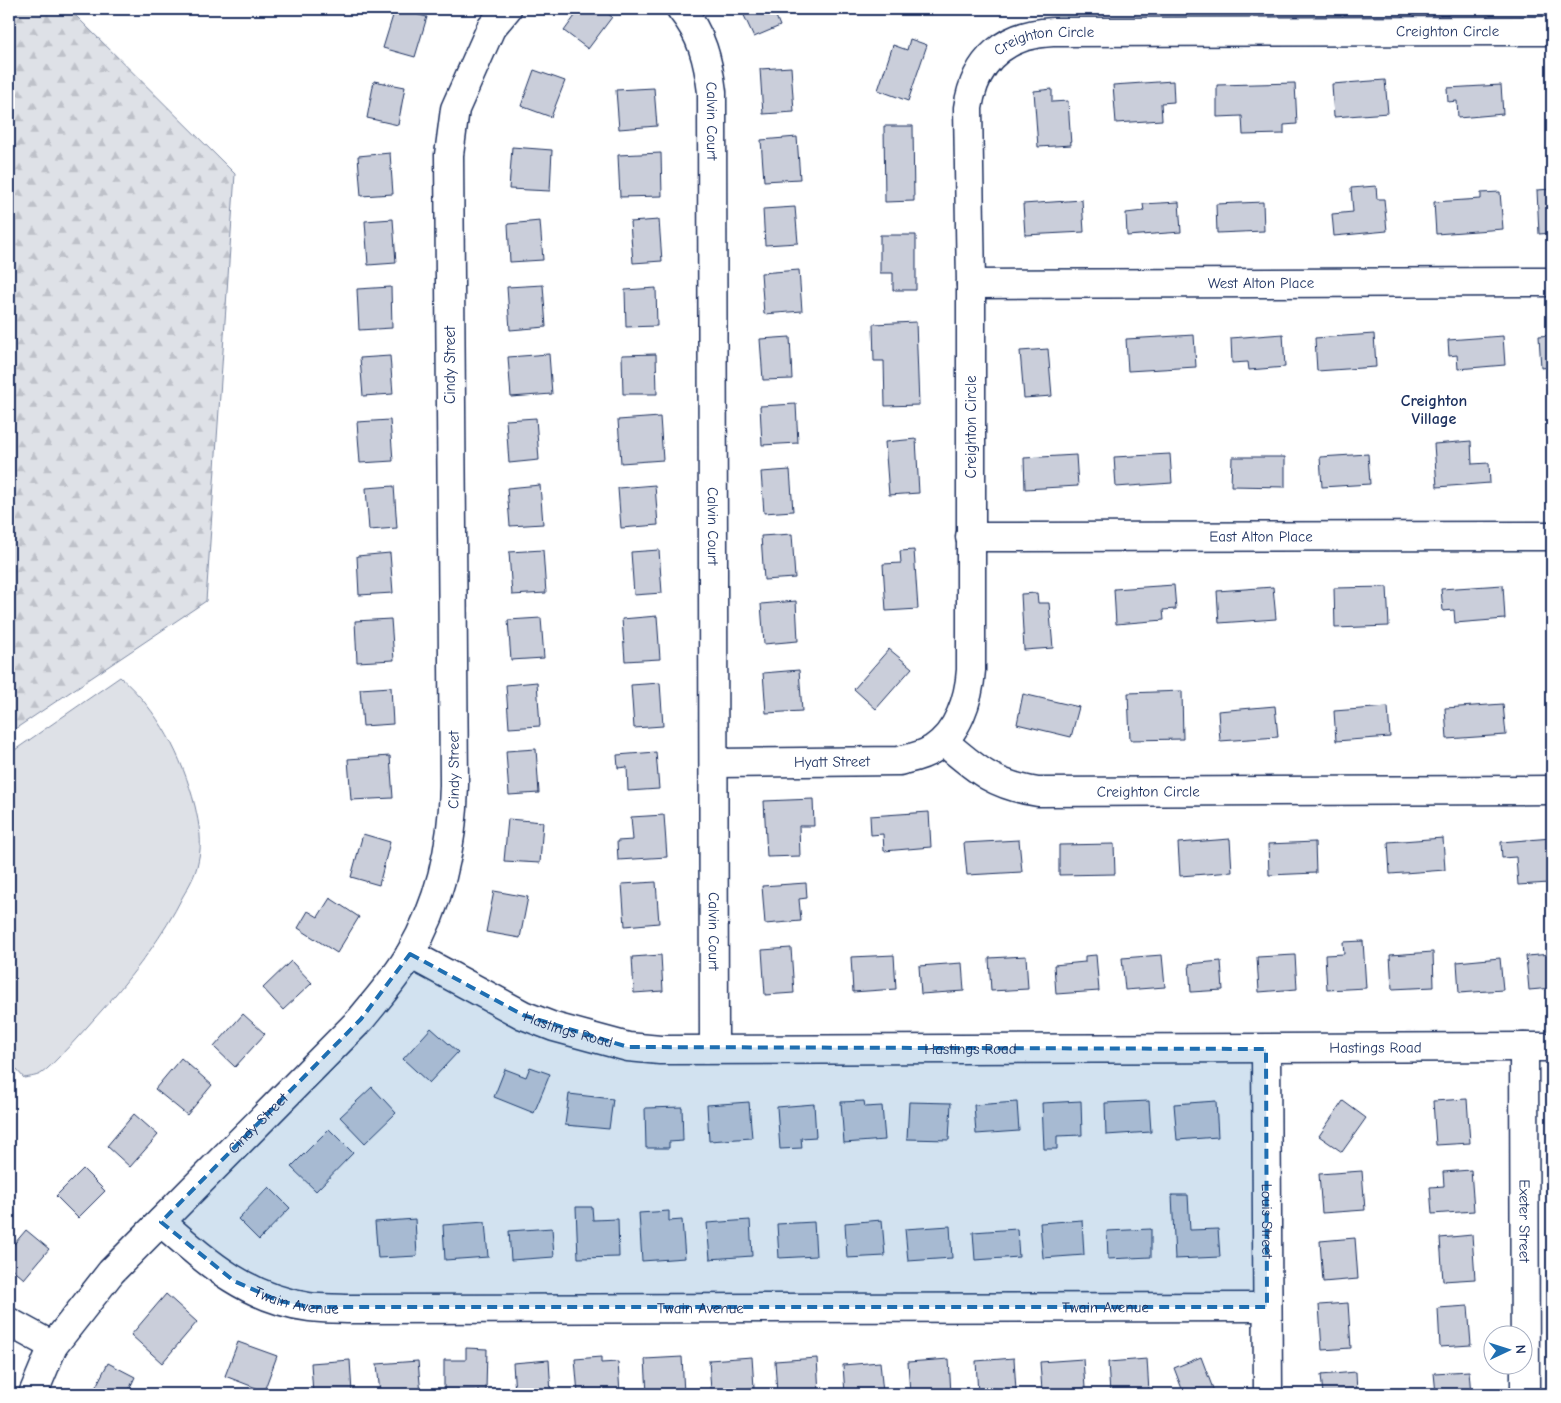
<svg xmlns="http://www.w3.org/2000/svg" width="1561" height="1403" font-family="'Comic Neue',sans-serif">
	<defs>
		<pattern id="forest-firs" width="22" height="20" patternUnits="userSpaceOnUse" patternTransform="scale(1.25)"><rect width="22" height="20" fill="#dee1e7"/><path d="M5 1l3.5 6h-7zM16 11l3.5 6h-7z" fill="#bec1c9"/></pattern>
	</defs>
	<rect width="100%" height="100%" fill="#fff"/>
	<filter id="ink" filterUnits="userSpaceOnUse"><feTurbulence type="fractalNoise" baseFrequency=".02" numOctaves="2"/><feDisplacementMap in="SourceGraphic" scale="10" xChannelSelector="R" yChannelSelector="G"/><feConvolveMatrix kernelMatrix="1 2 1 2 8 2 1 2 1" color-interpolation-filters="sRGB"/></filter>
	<g filter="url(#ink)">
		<path fill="url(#forest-firs)" stroke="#7c88a2" d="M9,9h60l166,165 -29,427 -197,132z"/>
		<path fill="#dee1e7" stroke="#7c88a2" d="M120,677c39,34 62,79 75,129 4,18 8,37 3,56 -2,12 -9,24 -15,34 -20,40 -45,72 -73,105 -17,19 -33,38 -51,56 -5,5 -11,12 -17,16 -4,3 -12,4 -18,5l-15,-17v-307z"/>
		<g fill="#caceda" stroke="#1b2f5e">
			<path d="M395,9l32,8 -12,40 -32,-9z"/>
			<path d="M580,9h22l10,8 -24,32 -24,-18z"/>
			<path d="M741,9h32l7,17 -26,11z"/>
			<path d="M910,39l17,6 -19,56 -30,-11 15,-45 14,5z"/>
			<path d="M791,67l3,45 -31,2 -3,-45z"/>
			<path d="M534,70l31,11 -14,36 -30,-11z"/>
			<path d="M1385,80l3,33 -54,4 -2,-33z"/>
			<path d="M374,81l31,6 -7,38 -31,-7z"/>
			<path d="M1173,81l1,21 -13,1 1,17 -46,3 -3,-38z"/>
			<path d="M1295,83l2,41 -13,1v9l-41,1 -1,-19 -25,1v-32z"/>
			<path d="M1547,83h5v18h-4z"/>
			<path d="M1501,85l2,29 -45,4 -1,-17 -9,1 -1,-14z"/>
			<path d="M654,88l3,38 -38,3 -3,-39z"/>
			<path d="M1052,89v13l16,-1 3,44 -33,2 -4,-56z"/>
			<path d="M884,126h29l1,75 -29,1z"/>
			<path d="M797,137l3,42 -36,2 -3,-41z"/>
			<path d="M512,147l40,3 -2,41 -41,-2z"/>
			<path d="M390,153l3,41 -32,2 -3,-40z"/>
			<path d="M661,153l1,43 -42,1 -2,-42z"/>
			<path d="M1376,186l1,13h7l3,32 -53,5 -2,-22 21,-2 -2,-24z"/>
			<path d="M1552,189v44l-13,1 -2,-44z"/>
			<path d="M1500,192l3,37 -67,5 -2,-32 47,-3v-6z"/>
			<path d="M1082,200l2,32 -59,3 -2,-31z"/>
			<path d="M1179,202l2,30 -54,4 -1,-23 18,-2 -1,-7z"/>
			<path d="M1263,202l1,29 -47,2 -1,-29z"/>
			<path d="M795,207l3,36 -33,2 -2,-36z"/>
			<path d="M393,219l3,44 -28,2 -3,-44z"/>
			<path d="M659,220l3,41 -29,2 -3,-41z"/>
			<path d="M540,221l3,39 -33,2 -2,-38z"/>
			<path d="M880,235h36v55h-23v-17h-13z"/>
			<path d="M799,270l3,41 -38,3 -3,-41z"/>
			<path d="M543,285l3,42 -36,3 -3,-43z"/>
			<path d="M391,287l1,41 -33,2 -2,-41z"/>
			<path d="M656,288l1,38 -31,1 -1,-37z"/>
			<path d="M916,322l3,83 -34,1 -1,-45h-10l-1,-37z"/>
			<path d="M1283,334l2,33 -36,3 -1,-8 -16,1 -1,-25z"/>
			<path d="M1374,334l2,33 -59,4 -2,-33z"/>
			<path d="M1194,335l2,32 -68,4 -2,-32z"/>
			<path d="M1552,335v32l-11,1 -2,-32z"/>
			<path d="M1503,336l2,29 -47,4 -1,-14 -8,1 -1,-16z"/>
			<path d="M790,337l2,42 -29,1 -3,-41z"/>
			<path d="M1048,349l4,47 -28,2 -4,-47z"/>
			<path d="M549,354l3,40 -41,3 -3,-40z"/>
			<path d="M656,354l1,40h-34l-1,-39z"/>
			<path d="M390,356l3,38 -30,2 -3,-38z"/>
			<path d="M796,404l2,39 -36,2 -2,-39z"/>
			<path d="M660,417l3,43 -42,3 -3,-43z"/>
			<path d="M536,418l3,42 -30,3 -3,-43z"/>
			<path d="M390,420l3,41 -33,2 -3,-41z"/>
			<path d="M916,439l3,54 -30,2 -4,-53z"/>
			<path d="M1471,441l1,23 17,-1 1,20 -53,4 -3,-43z"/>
			<path d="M1170,454l2,29 -56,4 -2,-30z"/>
			<path d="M1368,454l2,30 -48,3 -2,-30z"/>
			<path d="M1076,455l2,31 -53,3 -1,-31z"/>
			<path d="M1232,457h53v30l-54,-1z"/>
			<path d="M790,470l3,41 -29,2 -3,-41z"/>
			<path d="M540,485l3,39 -33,2 -3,-38z"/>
			<path d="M655,485l3,40 -37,3 -3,-40z"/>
			<path d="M394,486l3,42 -28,2 -3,-42z"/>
			<path d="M792,534l3,44 -31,2 -3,-44z"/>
			<path d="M543,550l3,43 -34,2 -3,-43z"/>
			<path d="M659,550l3,43 -28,2 -3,-43z"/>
			<path d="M914,550l4,59 -32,2 -3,-47 18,-1 -1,-12z"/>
			<path d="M390,553l3,40 -34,2 -2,-39z"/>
			<path d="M1174,585l2,24 -13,1 1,10 -48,4 -2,-35z"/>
			<path d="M1503,585l2,34 -50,4 -1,-13 -11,1 -2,-22z"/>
			<path d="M1273,587l3,32 -57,4 -2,-32z"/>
			<path d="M1387,587l2,39 -54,2 -1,-40z"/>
			<path d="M1037,593l1,10h11l4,45 -29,2 -3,-56z"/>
			<path d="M796,601l2,40 -34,3 -3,-40z"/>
			<path d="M657,616l3,43 -35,2 -3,-42z"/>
			<path d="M541,618l3,40 -33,2 -3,-40z"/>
			<path d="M391,619l3,41 -37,2 -2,-41z"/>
			<path d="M889,649l23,19 -36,41 -22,-20z"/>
			<path d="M799,670l3,41 -36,2 -3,-40z"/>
			<path d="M537,682l3,44 -31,2 -3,-43z"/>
			<path d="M660,683l3,43 -29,2 -3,-43z"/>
			<path d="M391,687l2,37 -30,2 -3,-37z"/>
			<path d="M1182,691l1,48 -53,1 -2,-47z"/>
			<path d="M1023,694l56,13 -8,30 -54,-13z"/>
			<path d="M1503,704l3,31 -59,4 -2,-31z"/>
			<path d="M1275,706l3,31 -58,4 -2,-30z"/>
			<path d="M1388,707l2,30 -54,4 -2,-30z"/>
			<path d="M1548,707h4v33h-2z"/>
			<path d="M536,749l3,44 -30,2 -3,-44z"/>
			<path d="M656,752l3,37 -31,2 -1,-24 -9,1 -1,-13z"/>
			<path d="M390,756l3,42 -42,2 -3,-41z"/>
			<path d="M813,799l1,27h-15l1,30 -33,1 -3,-56z"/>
			<path d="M929,812l2,35 -47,4 -1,-17 -12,1 -1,-19z"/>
			<path d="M664,815l3,42 -49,3 -1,-19 16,-1 -2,-23z"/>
			<path d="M508,819l35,3 -3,41 -36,-2z"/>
			<path d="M363,834l27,8 -11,43 -28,-8z"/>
			<path d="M1443,838l2,32 -55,4 -2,-32z"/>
			<path d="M1552,838v34h-3v11l-31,2 -2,-28 -14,1 -1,-16z"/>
			<path d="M1230,839l2,33 -52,4 -2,-33z"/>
			<path d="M1019,840l3,32 -55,3 -3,-32z"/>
			<path d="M1315,842l1,31 -47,2 -1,-31z"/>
			<path d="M1114,844l1,30 -56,1v-30z"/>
			<path d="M656,882l3,41 -34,3 -3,-42z"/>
			<path d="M806,883l1,15 -8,1 2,22 -36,3 -3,-38z"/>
			<path d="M494,891l34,6 -8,41 -34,-6z"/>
			<path d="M330,898l29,19 -22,36 -39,-25 10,-17 10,6z"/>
			<path d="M1363,941l3,47 -39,2 -2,-35 19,-1 -1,-12z"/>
			<path d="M791,948l3,45 -29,2 -3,-45z"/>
			<path d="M1433,952l1,35 -42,2 -2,-34z"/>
			<path d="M1552,954v34l-23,2 -3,-34z"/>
			<path d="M661,955l2,36 -29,2 -2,-36z"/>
			<path d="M894,955l2,34 -43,3 -2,-35z"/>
			<path d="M1096,955l3,36 -43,3 -2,-29 31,-3v-6z"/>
			<path d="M1162,955l3,32 -40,3 -3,-32z"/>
			<path d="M1295,955l2,34 -38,3 -2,-35z"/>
			<path d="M1026,956l2,33 -37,2 -2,-33z"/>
			<path d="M1500,958l3,32 -44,3 -2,-31z"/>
			<path d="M291,961l21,22 -29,27 -20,-22z"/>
			<path d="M1221,961l2,29 -32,2 -2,-28z"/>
			<path d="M962,963l2,28 -43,3 -2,-28z"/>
			<path d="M243,1014l22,20 -30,33 -21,-20z"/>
			<path d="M431,1028l27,24 -29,31 -26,-24z"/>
			<path d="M181,1058l31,27 -25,30 -32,-26z"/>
			<path d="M530,1067l20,7 -16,39 -40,-16 11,-28 21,8z"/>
			<path d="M372,1087l24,26 -31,30 -25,-26z"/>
			<path d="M569,1094l44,5 -4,30 -44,-4z"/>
			<path d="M1467,1099l3,44 -34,2 -3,-44z"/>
			<path d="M864,1101l1,6 17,-1 3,34 -41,3 -3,-41z"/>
			<path d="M1081,1101l1,34 -25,1v13h-13l-2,-46z"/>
			<path d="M1149,1101l2,31 -45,3 -1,-32z"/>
			<path d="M1216,1101l2,36 -41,3 -3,-36z"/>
			<path d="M1343,1101l23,17 -24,34 -23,-16z"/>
			<path d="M749,1102l3,36 -43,3 -2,-36z"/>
			<path d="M909,1102l42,1 -2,37 -42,-1z"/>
			<path d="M1017,1102l2,29 -43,3 -2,-29z"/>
			<path d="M814,1104l2,33 -15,1 1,10 -22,1 -3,-42z"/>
			<path d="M682,1107l1,34 -14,1v6h-23l-1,-40z"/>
			<path d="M134,1114l24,21 -28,32 -23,-21z"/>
			<path d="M329,1129l24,24 -37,38 -25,-24z"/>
			<path d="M83,1169l22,22 -27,27 -22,-22z"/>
			<path d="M1471,1170l3,41 -42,3 -2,-27 14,-1 -1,-14z"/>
			<path d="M1362,1171l3,39 -43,3 -3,-39z"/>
			<path d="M269,1187l21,21 -31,32 -21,-21z"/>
			<path d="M1172,1195h16l2,35 28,-1 2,28 -45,2z"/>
			<path d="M576,1207h16l1,13 25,-1 1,38 -41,1z"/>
			<path d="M669,1211v10l13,-1 3,38 -43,3 -3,-48z"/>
			<path d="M415,1219l2,37 -39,2 -3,-36z"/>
			<path d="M750,1220l2,36 -42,3 -3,-36z"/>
			<path d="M882,1220l3,36 -38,2 -2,-35z"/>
			<path d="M1082,1220l2,35 -41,3 -3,-35z"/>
			<path d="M485,1222l3,35 -43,3 -2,-35z"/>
			<path d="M814,1222l2,34 -37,2 -2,-34z"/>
			<path d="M950,1226l2,32 -44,3 -3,-32z"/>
			<path d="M552,1228l2,29 -43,3 -2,-29z"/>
			<path d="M1017,1229l2,28 -44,3 -2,-28z"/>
			<path d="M1151,1229v28l-43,2 -1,-28z"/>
			<path d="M26,1230l23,19 -25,30 -15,-13v-16z"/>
			<path d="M1472,1235l3,44 -32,2 -3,-43z"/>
			<path d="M1355,1238l3,41 -35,3 -3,-41z"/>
			<path d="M166,1294l31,28 -35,41 -31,-28z"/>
			<path d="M1348,1303l3,45 -29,2 -3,-45z"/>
			<path d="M1468,1306l3,39 -31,2 -2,-39z"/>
			<path d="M238,1342l39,14 -13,35 -39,-15z"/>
			<path d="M466,1348l21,1 -1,42 -42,-1v-30h22z"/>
			<path d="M601,1357v6l17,-1 2,32h-42l-3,-35z"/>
			<path d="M682,1357l2,36 -37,1 -2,-35z"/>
			<path d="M752,1357l2,31 -43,3 -2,-31z"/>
			<path d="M1201,1357l14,37h-31l-10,-26z"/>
			<path d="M817,1358l2,36h-42l-2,-33z"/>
			<path d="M1014,1358l2,33 -38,3 -2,-33z"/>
			<path d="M949,1359l2,35h-41l-2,-32z"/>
			<path d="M1083,1359l2,29 -43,3 -2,-29z"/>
			<path d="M1147,1359l2,33 -39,2 -2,-32z"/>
			<path d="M350,1360l2,33 -39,1 -2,-31z"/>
			<path d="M549,1360l2,34h-36l-2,-31z"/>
			<path d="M418,1361l3,33h-41l-3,-30z"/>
			<path d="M880,1362l3,31 -38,1 -2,-29z"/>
			<path d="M108,1363l27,14 -8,17h-35z"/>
			<path d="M1469,1371l2,23h-35l-2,-21z"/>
			<path d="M1356,1372l1,22h-34l-2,-19z"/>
		</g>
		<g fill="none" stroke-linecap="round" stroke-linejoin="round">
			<defs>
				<g id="minor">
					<path id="s1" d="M681,9c21,26 27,51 31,83l2,957"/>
					<path id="s2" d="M971,284l581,-2"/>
					<path id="s3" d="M970,537l582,-1"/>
					<path id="s4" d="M943,741c34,29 50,44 95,51l514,-2"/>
					<path id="s5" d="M714,763l185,-2c11,-3 24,-5 34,-12 25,-16 36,-50 38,-79v-386l-3,-176c7,-48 37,-74 85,-76l499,-1"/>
					<path id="s6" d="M410,954l113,61 31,12 74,20 32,3 892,-3"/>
					<path id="s7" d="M1524,1047l1,347"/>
					<path id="s8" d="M1266,1049l2,345"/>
					<path id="s9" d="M161,1222c46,40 85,76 148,85 12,2 26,1 39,2l919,-2"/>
					<path d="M9,1322l44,24"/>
					<path id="s10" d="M33,1394l20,-48 58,-74 250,-253c17,-21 35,-41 49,-65 30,-51 43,-110 44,-169l-5,-630 6,-46 36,-81 16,-19"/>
				</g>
			</defs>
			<use href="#minor" stroke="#1b2f5e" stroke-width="31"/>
			<use href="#minor" stroke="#fff" stroke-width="28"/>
		</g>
	</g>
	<path fill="#1f6fb2" fill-opacity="0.2" stroke="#1f6fb2" stroke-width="4" stroke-dasharray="10 6" stroke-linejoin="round" d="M410,954l113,61 105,32 638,2 1,258h-958l-30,-6 -45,-20 -73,-59 200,-203z"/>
	<g text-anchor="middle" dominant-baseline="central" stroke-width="4.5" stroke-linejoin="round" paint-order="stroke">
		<g font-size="15" fill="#1b2f5e" stroke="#fff">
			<text stroke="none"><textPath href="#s5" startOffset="1394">Creighton Circle</textPath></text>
			<text stroke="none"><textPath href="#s5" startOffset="989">Creighton Circle</textPath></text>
			<text stroke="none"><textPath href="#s1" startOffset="119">Calvin Court</textPath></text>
			<text stroke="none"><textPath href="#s2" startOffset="290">West Alton Place</textPath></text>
			<text transform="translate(450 365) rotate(-90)">Cindy Street</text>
			<text transform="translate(971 427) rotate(-90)">Creighton Circle</text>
			<text stroke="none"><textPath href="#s1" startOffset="524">Calvin Court</textPath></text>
			<text stroke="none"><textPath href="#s3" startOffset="291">East Alton Place</textPath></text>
			<text stroke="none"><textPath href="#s5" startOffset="118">Hyatt Street</textPath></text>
			<text stroke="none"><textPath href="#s10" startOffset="775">Cindy Street</textPath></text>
			<text stroke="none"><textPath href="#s4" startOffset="220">Creighton Circle</textPath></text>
			<text stroke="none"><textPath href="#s1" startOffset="929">Calvin Court</textPath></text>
			<text stroke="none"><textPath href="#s6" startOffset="176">Hastings Road</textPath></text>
			<text stroke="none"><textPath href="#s6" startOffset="986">Hastings Road</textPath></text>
			<text stroke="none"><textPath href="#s6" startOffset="581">Hastings Road</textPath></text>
			<text stroke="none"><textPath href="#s10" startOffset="355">Cindy Street</textPath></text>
			<text stroke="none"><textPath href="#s7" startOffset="174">Exeter Street</textPath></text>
			<text stroke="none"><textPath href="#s8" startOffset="172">Louis Street</textPath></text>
			<text stroke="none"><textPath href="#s9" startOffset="160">Twain Avenue</textPath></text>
			<text stroke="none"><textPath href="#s9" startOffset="970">Twain Avenue</textPath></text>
			<text stroke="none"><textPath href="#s9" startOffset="565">Twain Avenue</textPath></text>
		</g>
		<g font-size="16" font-weight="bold" fill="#1b2f5e" stroke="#fff">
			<text x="1434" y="401">Creighton<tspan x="1434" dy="18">Village</tspan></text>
		</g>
	</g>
	<rect width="1561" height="1403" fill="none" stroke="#fff" stroke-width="30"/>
	<rect x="15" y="15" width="1531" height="1373" fill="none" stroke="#1b2f5e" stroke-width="2" filter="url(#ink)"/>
	<g transform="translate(1508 1350) rotate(86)"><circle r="24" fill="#ffffff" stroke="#a4acbf"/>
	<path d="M0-4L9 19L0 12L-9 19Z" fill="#1f6fb2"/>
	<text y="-8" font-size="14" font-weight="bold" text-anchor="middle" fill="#1b2f5e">N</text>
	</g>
</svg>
